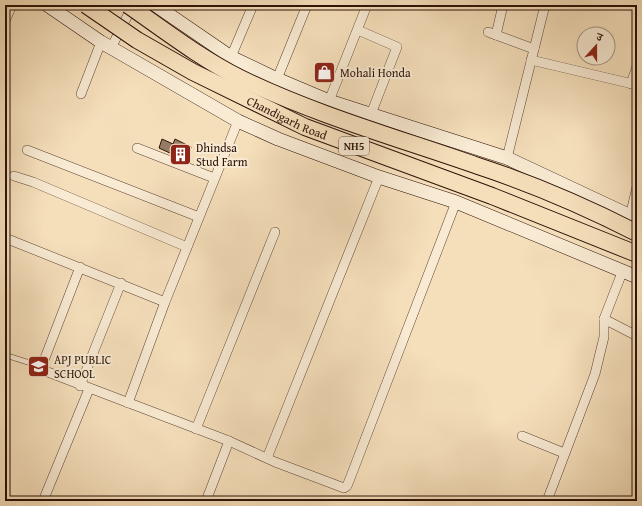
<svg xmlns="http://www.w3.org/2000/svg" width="642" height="506" font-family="'Gentium Book Plus','Noto Serif Devanagari',serif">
	<rect width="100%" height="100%" fill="#f5dfbb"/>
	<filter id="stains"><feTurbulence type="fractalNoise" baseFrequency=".005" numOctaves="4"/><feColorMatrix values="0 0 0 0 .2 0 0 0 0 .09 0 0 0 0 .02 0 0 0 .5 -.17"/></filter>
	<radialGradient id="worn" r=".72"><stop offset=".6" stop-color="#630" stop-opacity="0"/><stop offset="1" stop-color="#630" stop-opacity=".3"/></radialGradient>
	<path fill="#957d65" stroke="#2c1207" d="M162,139l11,5 2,-5 16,8 -4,14 -28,-13z"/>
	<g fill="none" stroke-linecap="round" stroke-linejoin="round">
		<defs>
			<path id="service" d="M5,355l38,12"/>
			<g id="minor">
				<path d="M5,21l7,-16"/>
				<path d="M358,30l39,17 -26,67"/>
				<path d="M488,32l46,17"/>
				<path d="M496,35l7,-30"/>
				<path d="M111,48l22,-43"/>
				<path d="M231,57l22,-52"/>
				<path d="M531,60l106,25"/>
				<path d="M277,79l30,-74"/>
				<path d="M631,84l6,-18"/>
				<path d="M81,94l20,-52"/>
				<path d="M329,101l38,-96"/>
				<path d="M137,148l77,30"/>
				<path d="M27,150l172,67"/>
				<path d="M507,158l38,-153"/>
				<path d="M14,176l19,6 154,65"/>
				<path d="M630,216l7,-29"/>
				<path d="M5,238l160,64"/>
				<path d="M80,267l-37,96v4l2,4 184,70 46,21 69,26 3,-2 4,-10 105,-274"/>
				<path d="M604,319l33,17"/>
				<path d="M80,386l41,-103"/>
				<path d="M128,403l37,-101 73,-181"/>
				<path d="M196,429l79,-197"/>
				<path d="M522,436l42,17"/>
				<path d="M267,458l112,-281"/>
				<path d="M43,501l46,-112"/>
				<path d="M206,501l23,-60"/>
				<path d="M547,501l48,-127 9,-37v-18l19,-49"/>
			</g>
			<g id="secondary">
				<path d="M47,5l54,37 137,79 40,18 101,38 77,25 181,75"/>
				<path d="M155,5l76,52 46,22 52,22 178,57 130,61"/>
			</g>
		</defs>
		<use href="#service" stroke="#5e4534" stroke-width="6"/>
		<use href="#minor" stroke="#5e4534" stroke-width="10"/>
		<use href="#secondary" stroke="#2c1207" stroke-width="14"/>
		<use href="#service" stroke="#f8ead3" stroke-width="4.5"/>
		<use href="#minor" stroke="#f8ead3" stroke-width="9"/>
		<use href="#secondary" stroke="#f8ead3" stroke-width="13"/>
		<defs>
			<g id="trunk-bridge">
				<path id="s1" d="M86,5l51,35 56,32 112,55 187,69 145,58"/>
				<path d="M128,5c36,25 72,53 112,73 76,37 158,60 238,88 55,18 108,41 159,67"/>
			</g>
		</defs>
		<use href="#trunk-bridge" stroke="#2c1207" stroke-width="18" stroke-linecap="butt"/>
		<use href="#trunk-bridge" stroke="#f5dfbb" stroke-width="16"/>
	</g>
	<defs>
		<symbol id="shop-square" viewBox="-11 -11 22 22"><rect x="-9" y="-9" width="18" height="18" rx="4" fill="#8f2418" stroke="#f8ead3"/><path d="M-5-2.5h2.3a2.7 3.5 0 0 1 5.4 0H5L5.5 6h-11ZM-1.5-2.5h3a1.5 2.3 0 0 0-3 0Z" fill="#fff"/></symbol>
		<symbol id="building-square" viewBox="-11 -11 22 22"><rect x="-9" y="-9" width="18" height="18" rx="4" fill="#8f2418" stroke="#f8ead3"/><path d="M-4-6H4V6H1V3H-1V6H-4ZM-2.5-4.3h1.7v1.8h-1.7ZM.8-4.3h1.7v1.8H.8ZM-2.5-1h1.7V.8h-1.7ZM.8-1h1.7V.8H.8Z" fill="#fff"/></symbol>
		<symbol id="school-square" viewBox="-11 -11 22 22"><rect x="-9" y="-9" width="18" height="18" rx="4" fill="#8f2418" stroke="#f8ead3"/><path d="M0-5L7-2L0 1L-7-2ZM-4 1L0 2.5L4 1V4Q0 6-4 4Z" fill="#fff"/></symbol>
	</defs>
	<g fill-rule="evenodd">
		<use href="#shop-square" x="312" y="60" width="25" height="25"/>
		<use href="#building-square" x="168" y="142" width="25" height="25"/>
		<use href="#school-square" x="26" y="354" width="25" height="25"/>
	</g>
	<g text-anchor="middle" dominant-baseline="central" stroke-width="4" stroke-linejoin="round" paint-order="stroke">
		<rect fill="#f8ead3" stroke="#695344" stroke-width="1" x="339" y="137" width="30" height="18" rx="3"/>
		<g font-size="11" font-weight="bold" fill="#2c1207">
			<text x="354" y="146">NH5</text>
		</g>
		<g font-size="12" fill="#2c1207" stroke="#f8ead3" text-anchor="start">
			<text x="340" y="72">Mohali Honda</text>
			<text x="196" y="147">Dhindsa<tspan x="196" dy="14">Stud Farm</tspan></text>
			<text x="54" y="359">APJ PUBLIC<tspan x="54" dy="14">SCHOOL</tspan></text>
		</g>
		<g font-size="12" fill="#2c1207" stroke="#f8ead3">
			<text stroke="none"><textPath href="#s1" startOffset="231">Chandigarh Road</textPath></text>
		</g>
	</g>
	<rect width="642" height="506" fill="none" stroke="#f5dfbb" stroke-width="20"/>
	<rect x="6" y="6" width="630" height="494" fill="none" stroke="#2c1207" stroke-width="2"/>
	<rect x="10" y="10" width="622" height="486" fill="none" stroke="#2c1207"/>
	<g transform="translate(596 46) rotate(21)"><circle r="19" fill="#f8ead3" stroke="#a69481"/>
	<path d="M0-3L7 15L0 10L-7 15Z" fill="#8f2418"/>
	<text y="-6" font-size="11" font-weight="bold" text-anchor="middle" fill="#2c1207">उ</text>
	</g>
	<rect width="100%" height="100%" filter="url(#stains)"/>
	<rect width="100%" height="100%" fill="url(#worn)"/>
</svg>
